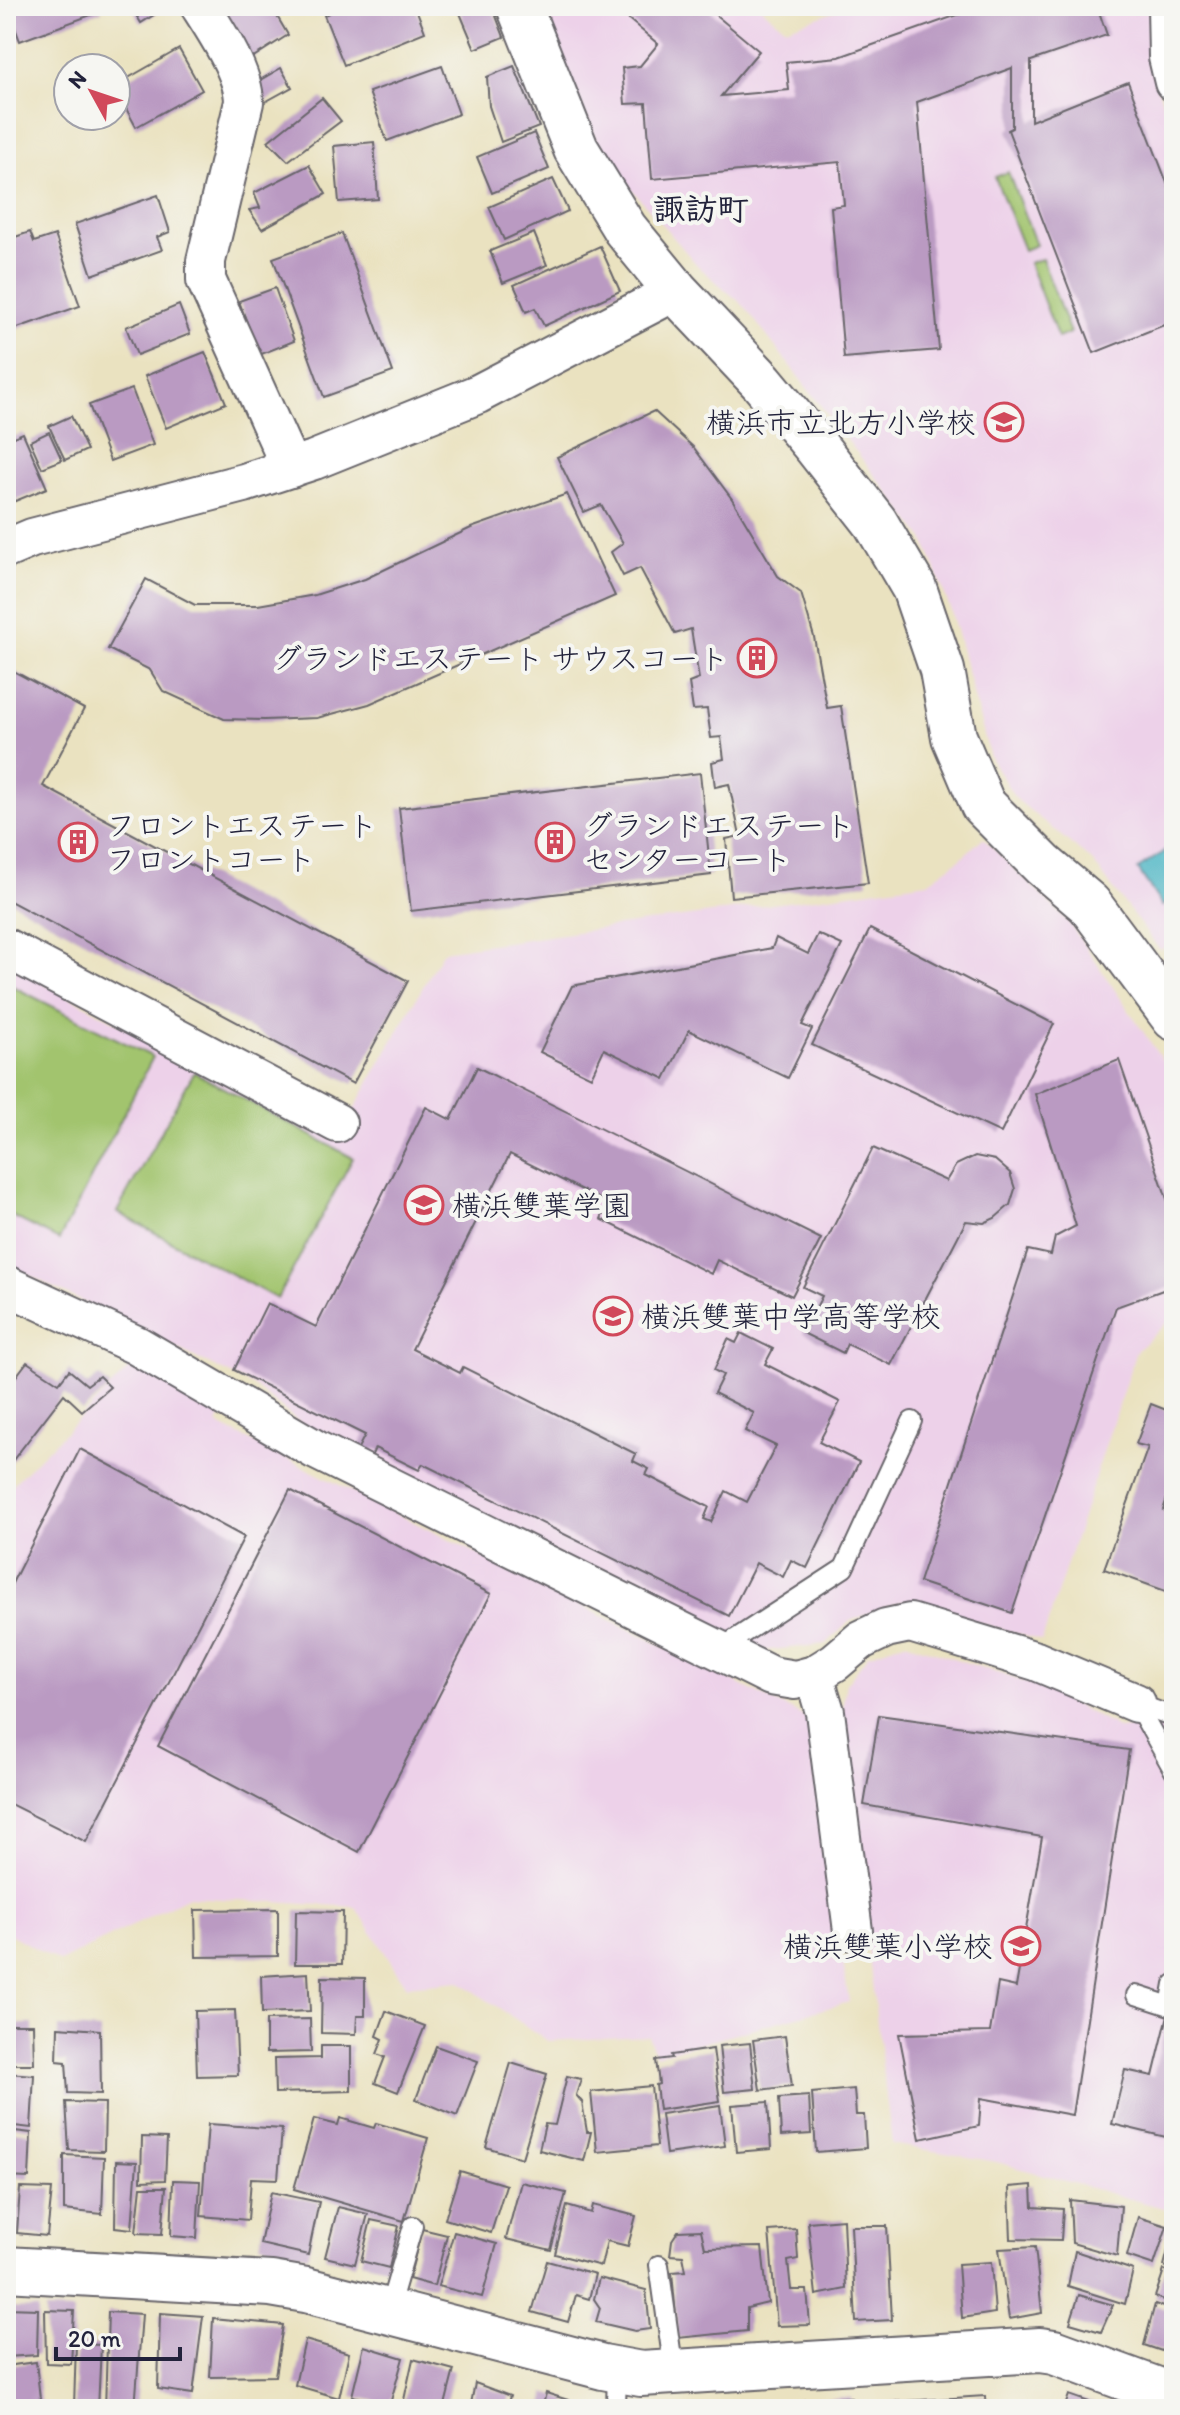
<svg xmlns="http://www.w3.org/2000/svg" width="1180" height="2415" font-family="Itim,'Klee One',sans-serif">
	<rect width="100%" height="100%" fill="#f6f6f2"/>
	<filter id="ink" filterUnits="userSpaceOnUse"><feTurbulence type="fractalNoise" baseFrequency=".0125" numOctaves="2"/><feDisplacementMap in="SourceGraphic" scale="16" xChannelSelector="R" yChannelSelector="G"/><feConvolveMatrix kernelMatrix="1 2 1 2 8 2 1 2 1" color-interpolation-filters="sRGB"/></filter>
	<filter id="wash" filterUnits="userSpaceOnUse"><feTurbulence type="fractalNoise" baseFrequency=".006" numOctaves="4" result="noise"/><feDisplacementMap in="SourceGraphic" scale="32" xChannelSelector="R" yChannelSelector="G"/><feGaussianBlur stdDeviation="1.8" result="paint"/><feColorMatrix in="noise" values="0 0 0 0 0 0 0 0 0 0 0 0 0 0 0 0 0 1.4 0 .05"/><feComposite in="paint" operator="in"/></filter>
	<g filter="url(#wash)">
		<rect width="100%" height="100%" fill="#eae2c0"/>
		<g fill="#edd1e9">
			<path d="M561,6h198l27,22 63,-22h303l4,77 18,56v803l-14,8 -68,-89 -77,-63 -25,-41 -39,-146 -27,-72 -181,-234 -45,-39 -95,-110 -61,-142z"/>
			<path d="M983,838l85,83 106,156v239l-38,35 -94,290 -140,-40 -52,20 -24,23 -74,8 -442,-221 -55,-44 -249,-123v-301l331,177 106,-189 485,-69 32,-23z"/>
			<path d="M135,1363l87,50 -5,11 590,294 42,284 -193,53 -8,-19 -100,5 -89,-60 -53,5 -50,-79 -168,-10 -128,65 -54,-30v-441z"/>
			<path d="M905,1642l141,47 74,40 36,-7 18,9v480l-177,-49 -105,-18 -52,-421 6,-39 22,-29z"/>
		</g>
		<g fill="#a2c46e" stroke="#627354" stroke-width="2">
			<path d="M1008,172l28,73 -12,5 -29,-73z"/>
			<path d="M1042,259l28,74 -12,5 -29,-75z"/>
			<path d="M6,983l147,74 -94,183 -53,-27z"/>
			<path d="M194,1072l159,86 -76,141 -160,-87z"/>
		</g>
		<path fill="#45b2c2" stroke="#346a7e" stroke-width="2" d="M1174,845v53l-12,8 -24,-37z"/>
		<g id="blocks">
			<g fill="#ba9ac2">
				<path d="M7,6h93l2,5 -82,30z"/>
				<path d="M131,6h37l-27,17z"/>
				<path d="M214,6h57l17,29 -41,26z"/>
				<path d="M345,6h70l10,26 -81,33 -20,-50z"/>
				<path d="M457,6h35l12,31 -29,12z"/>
				<path d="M625,6h80l54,45 -38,45 68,-6 -3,-28 53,-5 144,-51h114l10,29 -76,26v60l97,-39 46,119v120l-80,32 -86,-223 4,-2v-60l-95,34 22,248 -95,8 -13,-151 13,-2 -4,-43 -188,17 -6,-76 -21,1 -3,-36 18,-2 18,-22 -38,-32z"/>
				<path d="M179,49l23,41 -66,37 -20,-37v-5z"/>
				<path d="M442,66l17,48 -72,27 -18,-49z"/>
				<path d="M514,66l25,61 -38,15 -12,-36 -2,-29z"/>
				<path d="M281,68l11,19 -27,15 -10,-19z"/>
				<path d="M322,98l19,23 -53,40 -20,-20z"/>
				<path d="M534,133l15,36 -57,24 -15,-36z"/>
				<path d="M374,142l4,57 -39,3 -5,-56z"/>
				<path d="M309,165l17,29 -64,35 -13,-19 11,-2 -6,-15z"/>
				<path d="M553,179l15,32 -64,29 -15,-33z"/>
				<path d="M158,195l12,37 -13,5 5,13 -70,25 -17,-51z"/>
				<path d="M30,232l4,10 21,-7 25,71 -74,26v-92z"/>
				<path d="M342,233l51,139 -69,25 -51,-139z"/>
				<path d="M534,233l13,32 -44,18 -13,-32z"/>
				<path d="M600,246l20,45 -76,35 -9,-18 -9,4 -12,-27z"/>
				<path d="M275,288l19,53 -35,14 -20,-54z"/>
				<path d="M179,305l11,29 -53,21 -11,-28z"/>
				<path d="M205,352l21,51 -60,25 -21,-52z"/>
				<path d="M132,389l21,56 -43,16 -21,-56z"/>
				<path d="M654,411l40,37 38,51 46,77 23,17 13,44 13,71 14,-2 27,177 -137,14 -5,-58 14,-3 -11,-52 -14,3 -3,-25 12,-3 -3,-22 -10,1 -4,-29 -14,1 -4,-27 10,-4 -8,-50 -16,5 -35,-66 -17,8 -12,-24 12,-9 -22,-38 -17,7 -27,-55z"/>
				<path d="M71,416l16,34 -22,10 -16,-34z"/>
				<path d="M49,432l13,28 -20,8 -12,-27z"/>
				<path d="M23,433l24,55 -39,16 -2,-64z"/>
				<path d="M567,494l48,102 -246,108 -52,14 -53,2 -40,-1 -61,-28 -13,-21 -42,-21 38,-70 49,26h63l57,-10 50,-16 106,-51z"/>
				<path d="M6,667l78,42 -41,77 365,195 -55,103 -347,-185z"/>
				<path d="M700,773l11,102 -300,36 -12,-103z"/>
				<path d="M870,929l184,95 -53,109 -189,-88z"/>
				<path d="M818,934l24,11 -40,80 10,4 -24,49 -99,-48 -24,49 -61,-30 -13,28 -51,-25 32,-66 200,-38 4,-10 32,16z"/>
				<path d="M1119,1060l55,159v67l-58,21 -104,306 -93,-31 109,-332 23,5 4,-18 21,-11 -41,-132z"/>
				<path d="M477,1067l344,172 -29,57 -75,-36 -6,14 -110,-55 7,-16 -98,-49 -98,195 48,24 3,-6 173,87 -3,7 16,8 -3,6 63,32 -5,12 7,3 15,-31 21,11 29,-56 -31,-15 9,-18 -40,-20 9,-18 -9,-5 14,-31 8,4 5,-10 32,16 -8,15 75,38 -21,40 40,20 -52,106 -16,-8 -8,17 -27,-14 -27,53 -306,-152 -4,6 -44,-22 -4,9 -14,-7 8,-15 -131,-65 33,-67 49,24 110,-220 25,13z"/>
				<path d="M873,1148l73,33 10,-16 19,-9 20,4 15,13 5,16 -5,16 -15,13 -11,5 -18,-2 -75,144 -44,-21 -4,9 -40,-20 19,-37 -19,-9z"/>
				<path d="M27,1362l32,21 10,-13 18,15 12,-9 11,11 -28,24 -18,-17 -58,75v-90l5,4z"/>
				<path d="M1151,1404l23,9v65l-11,32 11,4v80l-70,-25 44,-122 -12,-3z"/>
				<path d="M80,1449l164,88 -158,305 -80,-40v-207z"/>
				<path d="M290,1490l201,104 -132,258 -201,-106z"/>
				<path d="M879,1715l250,35 -57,365 -91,-17 -2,28 -59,13 -21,-105 91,-2 8,-49 18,4 26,-150 -178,-32z"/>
				<path d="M278,1909v47l-82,1 -1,-47z"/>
				<path d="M296,1911l47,1 -1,52h-47z"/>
				<path d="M308,1973l2,38 -48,2 -1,-37z"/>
				<path d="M322,1977l43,1v38h-8l-1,18 -35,-1z"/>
				<path d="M235,2010l3,65 -41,1 -2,-65z"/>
				<path d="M386,2011l39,15 -27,66 -23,-9 10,-26 -8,-3 6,-15 -6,-3z"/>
				<path d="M1168,2015l6,1v123l-62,-15 13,-54 28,6z"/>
				<path d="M310,2019l1,33 -45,1v-33z"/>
				<path d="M6,2024h27l1,40h-28z"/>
				<path d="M58,2027l42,3 1,64 -33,-1 -2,-31 -9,-1z"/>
				<path d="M785,2036l7,50 -32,4 -7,-50z"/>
				<path d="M750,2043l5,46 -31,3 -5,-46z"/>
				<path d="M321,2046h30v45l-76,2 -1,-34 47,-1z"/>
				<path d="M436,2046l42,15 -21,55 -41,-17z"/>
				<path d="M713,2049l7,52 -61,9 -3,-25 3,-1 -3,-24 16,-2 -1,-3z"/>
				<path d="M511,2063l36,11 -25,84 -36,-11z"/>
				<path d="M6,2073l28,2 -3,53 -25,-3z"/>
				<path d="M567,2076l14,3 -5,16 6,7 5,30h4l-7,29 -45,-11 6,-26 10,1z"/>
				<path d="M651,2086l6,60 -60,6 -6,-60z"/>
				<path d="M854,2089l2,26h8l2,33 -50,4 -4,-59z"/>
				<path d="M809,2096l2,38 -30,2 -2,-38z"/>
				<path d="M66,2102l39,1 -1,48 -35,-1z"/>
				<path d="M768,2102l3,47 -35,3 -4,-47z"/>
				<path d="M720,2105l5,41 -59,8 -5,-40z"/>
				<path d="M340,2118l34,10 2,-5 52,15 -24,83 -110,-32 20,-70 24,6z"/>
				<path d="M208,2124l74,5 -4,50 -27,-1 -3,42 -47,-4z"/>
				<path d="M6,2130l25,3 -2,45 -23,-1z"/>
				<path d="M142,2137l25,1 -2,42 -24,1z"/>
				<path d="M64,2155l40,2 -2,57 -38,-4z"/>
				<path d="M116,2161l21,1 -5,67 -17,-2z"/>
				<path d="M460,2171l46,14 -15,48 -46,-14z"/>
				<path d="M173,2180l27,1 -3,57 -26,-2z"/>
				<path d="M521,2182l45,11 -15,57 -45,-11z"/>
				<path d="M6,2183l6,1 -2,49h-4z"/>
				<path d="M1032,2185l1,22 30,2 -2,31 -50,-1 -2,-52z"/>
				<path d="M141,2187h25l-4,47 -26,-1z"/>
				<path d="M20,2188l32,1 -5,47 -30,-3z"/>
				<path d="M271,2192l48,10 -11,53 -48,-11z"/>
				<path d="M1070,2200l51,6 -4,50 -45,-13z"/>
				<path d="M593,2205l43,11 -8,30 -21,-5 -6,25 -46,-12 12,-48 24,7z"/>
				<path d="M338,2207l30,7 -13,50 -30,-7z"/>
				<path d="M1138,2217l29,9 -13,39 -27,-9z"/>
				<path d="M843,2219l3,70 -30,6 -8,-73z"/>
				<path d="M371,2220l28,6 -10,42 -28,-7z"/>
				<path d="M851,2226h36l5,94 -36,2z"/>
				<path d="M422,2229l25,6 -13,51 -25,-7z"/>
				<path d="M796,2229l2,30 -10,2 3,29h16l3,35 -33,1 -8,-95z"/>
				<path d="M701,2230l4,18 57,-1 6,56 -21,5v23l-69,7 -6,-66 14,-1 -3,-15 -13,-1 2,-15 6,-9z"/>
				<path d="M1173,2231l1,1v38l-10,-4z"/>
				<path d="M454,2232l43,12 -15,53 -44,-11z"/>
				<path d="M1035,2247l7,66 -33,6 -10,-70z"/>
				<path d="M1075,2251l58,19 -8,34 -57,-18z"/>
				<path d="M547,2261l48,13 -6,25 -13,-4 -8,27 -36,-10z"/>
				<path d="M991,2262l4,51 -33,5 -4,-54z"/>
				<path d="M1164,2270l10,4v30l-19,-7z"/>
				<path d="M599,2278l47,12 4,39 -15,2 -39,-9 4,-14 -6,-9z"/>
				<path d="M1079,2295l34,10 -12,27 -31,-9z"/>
				<path d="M1155,2304l19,7v44l-30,-10z"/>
				<path d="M6,2308l32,1 -1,46 -31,2z"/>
				<path d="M45,2310l29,1 -3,53 -25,-1z"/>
				<path d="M108,2312l34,2 -7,95h-30z"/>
				<path d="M160,2313l43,3 -10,78 -35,-5z"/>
				<path d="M213,2318l70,7 -8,51 -65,1z"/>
				<path d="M305,2340l44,13 -10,45 -44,-13z"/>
				<path d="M76,2344l25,1 -3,64 -24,-3z"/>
				<path d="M364,2346l39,12 -13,46 -38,-8z"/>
				<path d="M413,2359l41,11 -10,39h-42z"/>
				<path d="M36,2362l5,46 -35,1v-43z"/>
				<path d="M475,2383l35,13 -4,13h-36z"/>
				<path d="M546,2393l22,7 -2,9h-24z"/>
				<path d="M1069,2395l40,14h-45z"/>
				<path d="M985,2396l1,13h-96v-7z"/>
				<path d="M851,2397l1,12h-47l-1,-9z"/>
				<path d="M799,2402v7h-36l-1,-4z"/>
				<path d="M757,2404v5h-30v-2z"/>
			</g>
		</g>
	</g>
	<g filter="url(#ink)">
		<use href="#blocks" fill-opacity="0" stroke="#68656a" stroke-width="2"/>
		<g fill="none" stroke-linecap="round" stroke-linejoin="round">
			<defs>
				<g id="lane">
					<path d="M718,1650l126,-82 68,-147"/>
					<path d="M1136,1703l38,68"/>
					<path d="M1136,1703l38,14"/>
					<path d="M1136,1995l34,11 4,-22"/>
					<path d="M659,2265l15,107"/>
					<path d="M388,2312l25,-86"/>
					<path d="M616,2409l1,-39"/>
				</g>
				<g id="street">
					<path d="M200,6c16,25 44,67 44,96l-38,159v19l85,188"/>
					<path d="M1167,6l1,51 6,25"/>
					<path d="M6,549l26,-11 212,-55 70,-23 164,-66 198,-103"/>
					<path d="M6,948l331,175"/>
					<path d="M6,1285l130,60 180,105 455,226 24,4 19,-5 21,-13 26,-22 25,-12 24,-5 126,38 100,42"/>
					<path d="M814,1675l11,37 28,219"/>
				</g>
				<g id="secondary">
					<path d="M519,6l57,143 49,80 51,62 86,91 55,66 58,74 39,66 28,82 12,67 29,68 60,60 46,39 85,114"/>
					<path d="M6,2269l265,15 35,6 297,77 38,7 399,-24 14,2 120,44"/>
				</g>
			</defs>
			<use href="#lane" stroke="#68656a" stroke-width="22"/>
			<use href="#street" stroke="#68656a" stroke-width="42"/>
			<use href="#secondary" stroke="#68656a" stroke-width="48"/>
			<use href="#lane" stroke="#fff" stroke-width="18"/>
			<use href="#street" stroke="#fff" stroke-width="38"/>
			<use href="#secondary" stroke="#fff" stroke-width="44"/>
		</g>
	</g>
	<defs>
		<symbol id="school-ring" viewBox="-11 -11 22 22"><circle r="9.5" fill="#f6f6f2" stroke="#d1495b" stroke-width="1.5"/><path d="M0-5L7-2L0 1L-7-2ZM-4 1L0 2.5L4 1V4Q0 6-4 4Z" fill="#d1495b"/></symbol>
		<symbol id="building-ring" viewBox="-11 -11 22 22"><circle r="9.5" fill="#f6f6f2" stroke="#d1495b" stroke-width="1.5"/><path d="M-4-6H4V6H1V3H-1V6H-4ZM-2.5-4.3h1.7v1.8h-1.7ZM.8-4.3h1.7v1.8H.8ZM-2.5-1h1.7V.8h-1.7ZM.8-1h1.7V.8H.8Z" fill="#d1495b"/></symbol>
	</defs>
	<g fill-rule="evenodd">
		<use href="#school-ring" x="982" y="400" width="44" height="44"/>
		<use href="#building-ring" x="735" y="636" width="44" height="44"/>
		<use href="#building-ring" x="56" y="820" width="44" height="44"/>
		<use href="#building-ring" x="533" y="820" width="44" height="44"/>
		<use href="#school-ring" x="402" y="1183" width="44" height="44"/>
		<use href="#school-ring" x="591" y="1294" width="44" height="44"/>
		<use href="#school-ring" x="999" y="1924" width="44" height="44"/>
	</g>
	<g text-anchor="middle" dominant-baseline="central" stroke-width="8" stroke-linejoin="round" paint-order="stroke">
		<g font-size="30" fill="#22223b" stroke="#f6f6f2" text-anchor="start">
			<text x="976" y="422" text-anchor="end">横浜市立北方小学校</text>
			<text x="729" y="658" text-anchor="end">グランドエステート サウスコート</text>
			<text x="106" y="825">フロントエステート<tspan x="106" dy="34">フロントコート</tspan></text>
			<text x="583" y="825">グランドエステート<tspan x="583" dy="34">センターコート</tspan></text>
			<text x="452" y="1205">横浜雙葉学園</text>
			<text x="641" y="1316">横浜雙葉中学高等学校</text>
			<text x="993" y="1946" text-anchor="end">横浜雙葉小学校</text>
		</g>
		<g font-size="32" font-weight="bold" fill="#22223b" stroke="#f6f6f2">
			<text x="701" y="209">諏訪町</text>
		</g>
	</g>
	<rect width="1180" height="2415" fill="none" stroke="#f6f6f2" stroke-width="32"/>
	<g transform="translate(92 92) rotate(310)"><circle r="38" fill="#f6f6f2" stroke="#a1a1a9" stroke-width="2"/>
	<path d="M0-6L14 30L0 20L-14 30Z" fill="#d1495b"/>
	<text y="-12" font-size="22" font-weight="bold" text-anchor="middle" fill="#22223b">N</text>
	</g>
	<path d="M56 2347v12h124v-12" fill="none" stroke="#22223b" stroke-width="4"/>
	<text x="68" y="2347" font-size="24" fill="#22223b" stroke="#f6f6f2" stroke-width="6" paint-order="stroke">20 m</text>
</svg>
